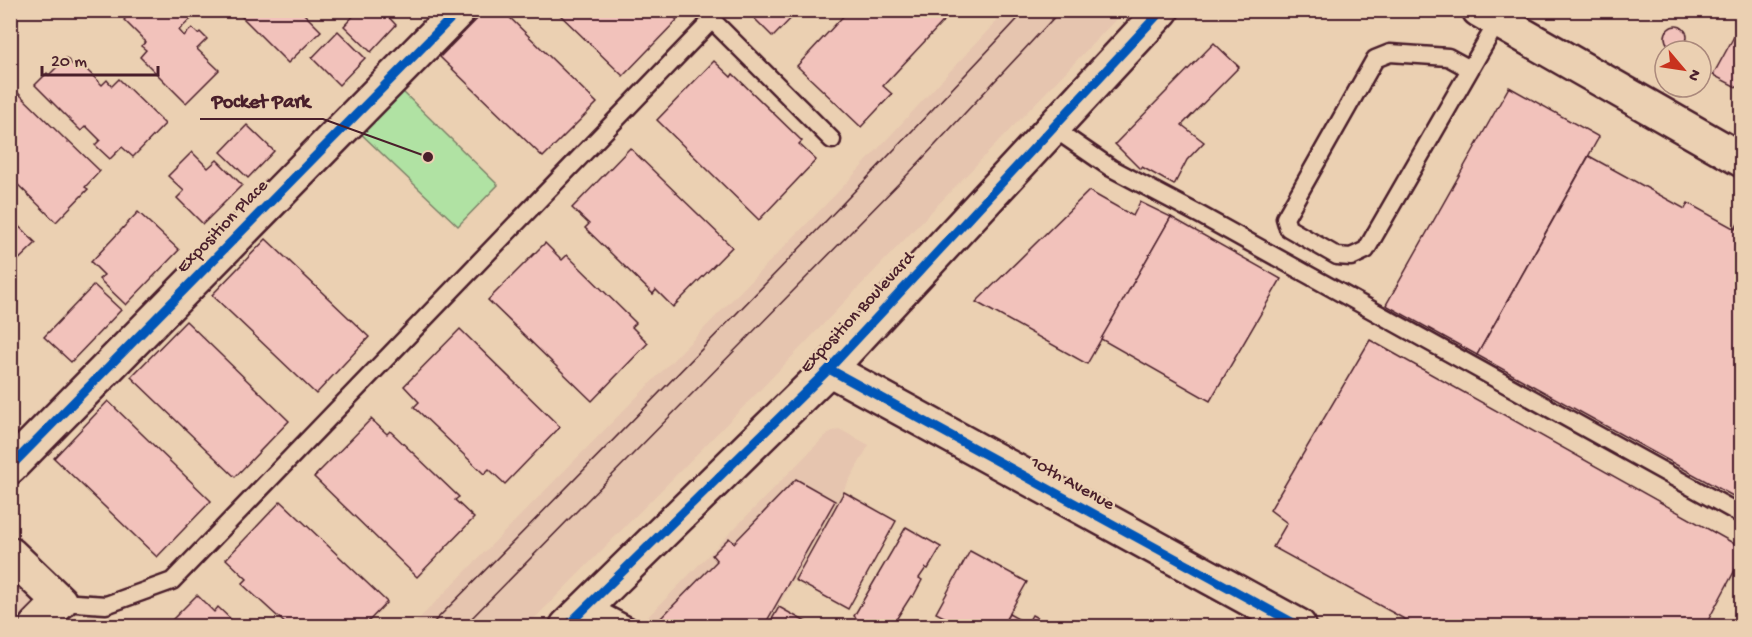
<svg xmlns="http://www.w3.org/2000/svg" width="1752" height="637" font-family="'Gochi Hand',sans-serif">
	<rect width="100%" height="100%" fill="#ebd0b2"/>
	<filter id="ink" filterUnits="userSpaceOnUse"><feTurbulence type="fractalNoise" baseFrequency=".0167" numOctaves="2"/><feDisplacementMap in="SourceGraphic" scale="12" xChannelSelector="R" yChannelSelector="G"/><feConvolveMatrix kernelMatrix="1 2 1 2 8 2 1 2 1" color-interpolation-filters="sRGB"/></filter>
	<g filter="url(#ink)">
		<g fill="#e6c5af">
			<path d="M1006,11h118l-364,379 -233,236h-115l424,-432z"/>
			<path d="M841,430l28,15 -102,181h-128l185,-189 8,-6z"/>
			<path d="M10,554l50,48 -24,24h-25z"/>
		</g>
		<path fill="#b0e2a3" stroke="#7d8067" stroke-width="1.5" d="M399,88l99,97 -40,41 -101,-96z"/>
		<g fill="#f2c2bb" stroke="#4a1f2b" stroke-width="1.5">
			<path d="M123,10h60l8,9 -12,11 5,6 8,-8 6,6 2,-2 7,7 -10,10 22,21 -33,33 -46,-46 6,-7 -5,-4 5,-4 -22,-22 4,-5z"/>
			<path d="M235,10h65l21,21 -33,32z"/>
			<path d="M359,10h23l14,15 -25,27 -27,-26z"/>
			<path d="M486,10h16l95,93 -54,54 -103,-100z"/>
			<path d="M555,10h112l10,10 -54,56z"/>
			<path d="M746,10h53l-26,27z"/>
			<path d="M849,10h105l-71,76 9,8 -31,33 -64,-61z"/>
			<path d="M1742,22v68l-29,-15z"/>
			<circle cx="1676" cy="37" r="11"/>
			<path d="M338,31l27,27 -26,27 -27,-27z"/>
			<path d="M1214,43l25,24 -57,58 22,17 -17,18 -13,25 -32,-18 -2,2 -25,-25z"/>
			<path d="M66,58l10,10 4,-5 22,22 5,-5 5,6 7,-7 46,45 -32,33 -11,-10 -12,12 -15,-14 5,-5 -14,-14 -5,5 -46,-46 12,-12 2,2z"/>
			<path d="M714,61l17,16 2,-3 69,67 -3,3 17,16 -57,60 -102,-100z"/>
			<path d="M1509,87l90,50 -122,218 -91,-50z"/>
			<path d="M15,90l53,52 1,-1 31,30 -15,16 3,2 -32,33 -46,-45v-5l3,-3 -3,-2v-73z"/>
			<path d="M247,125l27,26 -26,27 -27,-26z"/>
			<path d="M630,148l102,99 -59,60 -17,-17 -3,4 -68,-66 4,-4 -17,-16z"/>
			<path d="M192,152l16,16 9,-8 25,25 -39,39 -26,-26 7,-7 -16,-15z"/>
			<path d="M1589,156l96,53 3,-6 47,26 7,-12v284l-265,-146z"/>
			<path d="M1089,191l44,25 7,-14 31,15 -84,147 -111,-62z"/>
			<path d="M138,212l41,38 -53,55 -27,-26 5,-4 -13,-13z"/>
			<path d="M1171,217l110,62 -71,122 -109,-62z"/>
			<path d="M10,218l26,25 -26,25z"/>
			<path d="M266,239l103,98 -53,57 -104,-99z"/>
			<path d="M545,243l17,17 5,-5 69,68 -4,4 16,16 -56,58 -104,-101z"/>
			<path d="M94,285l27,25 -50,52 -27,-25z"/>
			<path d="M186,321l103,100 -54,56 -104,-100z"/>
			<path d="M460,329l100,98 -55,57 -16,-15 -5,5 -70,-67 5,-5 -15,-16z"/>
			<path d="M1370,340l372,208v9l-37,69h-288l-144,-79 14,-24 -17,-13z"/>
			<path d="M108,401l103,100 -54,56 -103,-99z"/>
			<path d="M371,419l16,15 3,-3 69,66 -4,3 19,18 -57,59 -103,-100z"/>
			<path d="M796,479l39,22 -71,125h-95l-11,-5 59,-60 -5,-6 17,-17 5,5z"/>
			<path d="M844,492l52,29 -48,88 -53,-29z"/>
			<path d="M281,501l106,101 -23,24h-76l-46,-42 5,-5 -21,-20z"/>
			<path d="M906,527l35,20 -13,22 -2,-1 -7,10 3,2 -9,17 -2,-1 -19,30h-40l5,-7 -3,-3z"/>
			<path d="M970,551l57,31 -25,44h-40l-26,-13z"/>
			<path d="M197,595l17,17 4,-5 20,19h-72z"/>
			<path d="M779,607l34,19h-45z"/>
			<path d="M1009,614l11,6 -4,6h-14z"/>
			<path d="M1032,615l20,11h-26z"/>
		</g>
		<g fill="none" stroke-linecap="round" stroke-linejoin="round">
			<defs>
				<g id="service">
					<path d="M702,10l130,130"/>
					<path d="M1470,69l-22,-12 -58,-4 -15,6 -90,159 3,10 49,28 14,1 15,-7 132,-229"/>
					<path d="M1053,128l58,40 91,48 540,299"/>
					<path d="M60,602l46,3 66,-24 540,-561"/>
					<path d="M589,605l40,21"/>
				</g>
				<g id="minor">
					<path d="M829,369l470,257"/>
					<path d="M10,467l449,-457"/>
					<path d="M10,554l50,48 -24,24"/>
				</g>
				<g id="tertiary">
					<path d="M1479,10l263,150"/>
					<path d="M567,626l262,-257 333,-359"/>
				</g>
			</defs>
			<use href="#service" stroke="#4a1f2b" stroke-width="21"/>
			<use href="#minor" stroke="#4a1f2b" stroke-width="38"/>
			<use href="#tertiary" stroke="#4a1f2b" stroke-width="38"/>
			<use href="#service" stroke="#ebd0b2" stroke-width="16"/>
			<use href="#minor" stroke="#ebd0b2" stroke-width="33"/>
			<use href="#tertiary" stroke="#ebd0b2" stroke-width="33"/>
			<g stroke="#4a1f2b" stroke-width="1.5">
				<path d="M430,626c201,-203 401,-407 596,-616"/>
				<path d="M464,626l446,-454 151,-162"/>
			</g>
			<defs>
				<g id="cycleway">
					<path d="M829,369l470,257"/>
					<path d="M10,467l449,-457"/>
					<path d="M567,626l262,-257 333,-359"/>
				</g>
			</defs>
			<use href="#cycleway" stroke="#ebd0b2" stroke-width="13"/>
			<use href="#cycleway" stroke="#0057b8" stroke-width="9"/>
		</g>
	</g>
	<g text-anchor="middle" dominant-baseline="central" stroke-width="5" stroke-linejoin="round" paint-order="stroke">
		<g font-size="18" fill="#4a1f2b" stroke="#ebd0b2">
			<text transform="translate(223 227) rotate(-46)">Exposition Place</text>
			<text transform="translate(858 313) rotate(-47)">Exposition Boulevard</text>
			<text transform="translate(1072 484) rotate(29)">10th Avenue</text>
		</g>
	</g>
	<path fill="none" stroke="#4a1f2b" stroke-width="2" d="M428 157L323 119H200"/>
	<circle fill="#4a1f2b" stroke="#ebd0b2" stroke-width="2" cx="428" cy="157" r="6"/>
	<g font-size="20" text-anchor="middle" font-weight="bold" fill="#4a1f2b" stroke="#ebd0b2" stroke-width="5" stroke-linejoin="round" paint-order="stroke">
		<text x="261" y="107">Pocket Park</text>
	</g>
	<rect width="1752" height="637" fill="none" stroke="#ebd0b2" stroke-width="36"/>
	<rect x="18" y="18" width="1716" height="601" fill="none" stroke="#4a1f2b" stroke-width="2" filter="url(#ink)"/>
	<g transform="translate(1683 69) rotate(119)"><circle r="28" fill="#ebd0b2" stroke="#ab897c" stroke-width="1.5"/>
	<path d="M0-4.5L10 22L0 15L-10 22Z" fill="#c8321e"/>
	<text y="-9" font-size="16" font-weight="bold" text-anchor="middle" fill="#4a1f2b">N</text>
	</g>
	<path d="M42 66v9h116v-9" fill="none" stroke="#4a1f2b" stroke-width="3"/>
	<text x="51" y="66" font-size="18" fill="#4a1f2b" stroke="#ebd0b2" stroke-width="4.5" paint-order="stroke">20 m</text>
</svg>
